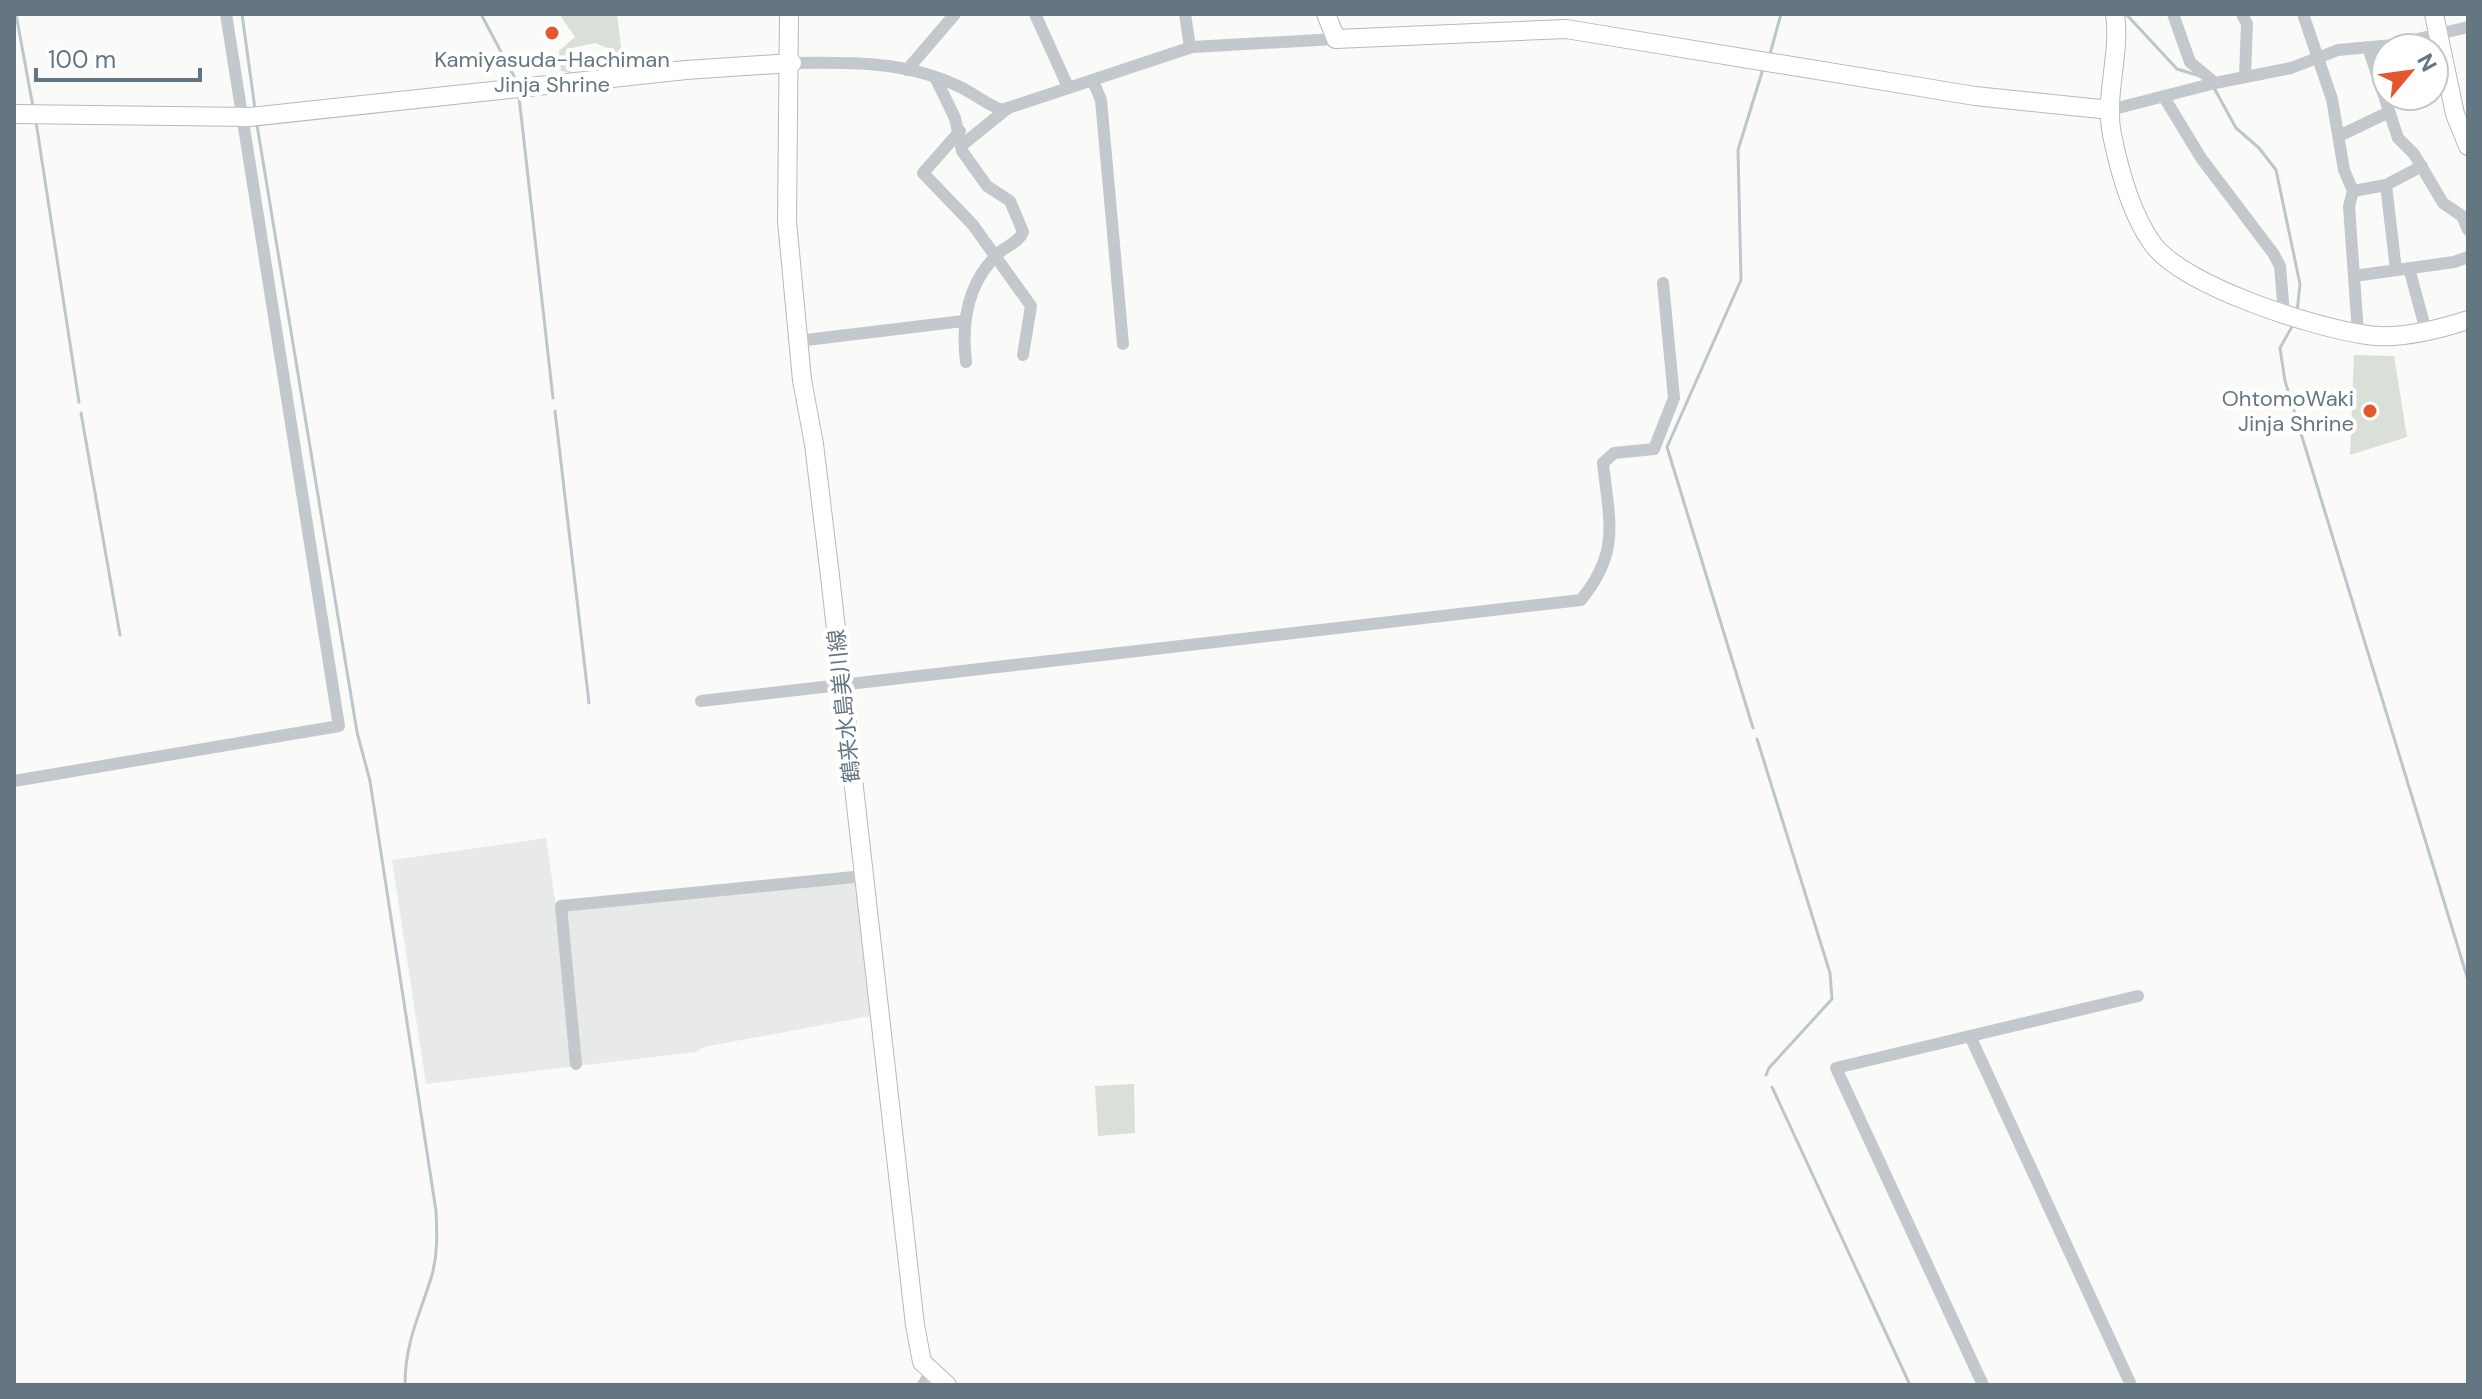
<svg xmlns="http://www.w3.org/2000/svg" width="2482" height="1399" font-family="'DM Sans','Noto Sans JP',sans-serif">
	<rect width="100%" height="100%" fill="#fafaf8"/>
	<path fill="#e8e9e9" d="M546,838l10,69 302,-28 12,137 -166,31 -8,5 -270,32 -34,-224z"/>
	<g fill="#dadfd7">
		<path d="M559,14h58l6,50 -12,1 -3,-17 -13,-5 -23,5 -1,25 -10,-2 -2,-20 16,-14z"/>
		<path d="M2354,355l40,1 13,81 -57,18z"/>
		<path d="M1134,1084l1,49 -37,3 -3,-50z"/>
	</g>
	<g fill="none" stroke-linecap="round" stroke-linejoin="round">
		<g stroke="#bbc7cb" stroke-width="3">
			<path d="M16,14l17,93"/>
			<path d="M242,14l13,95"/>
			<path d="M481,14l36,68"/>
			<path d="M2126,14l51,55 23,7"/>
			<path d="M1770,54l11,-40"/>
			<path d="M2214,88l22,40 23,20 17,22 24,114 -3,28"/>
			<path d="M519,97l34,301"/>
			<path d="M36,122l43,280"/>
			<path d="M257,125l100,607 13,49 66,430c1,22 2,42 -4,64 -12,40 -27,66 -27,110"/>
			<path d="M2294,323l-14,25 5,33 183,599"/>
			<path d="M555,411l34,292"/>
			<path d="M81,413l39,222"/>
			<path d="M1753,728l-86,-281 74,-167 -3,-130 25,-81"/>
			<path d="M1757,739l73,234 2,26 -63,69 -3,7"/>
			<path d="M1772,1087l138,298"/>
		</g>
		<defs>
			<g id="secondary">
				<path d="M789,14l-2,207 15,159 12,64 16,132 85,749 7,37 25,23"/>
				<path d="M1326,14l10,25 230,-10 409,67 135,14"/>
				<path d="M2115,14c6,40 -11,81 -3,121 7,34 20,80 40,108 30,43 163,85 215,92 32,5 70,-5 101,-15"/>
				<path d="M2434,14l21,100 13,32"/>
				<path d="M14,114l236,3 436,-47 106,-7"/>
			</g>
		</defs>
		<use href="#secondary" stroke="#b3babf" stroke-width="20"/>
		<g stroke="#c3c8cc" stroke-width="12">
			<path d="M1035,14l33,73"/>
			<path d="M1185,14l5,33"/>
			<path d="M2173,14l17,48 25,21"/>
			<path d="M2242,14l5,10 -2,52"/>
			<path d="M2303,14l29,85 12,71 9,21 -4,15 9,127"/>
			<path d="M2368,47l30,91 16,16 29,49 19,13 6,14"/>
			<path d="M792,63c57,-1 113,-2 166,23 16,7 27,18 44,24l190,-63 144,-8"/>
			<path d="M907,70l48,-56"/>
			<path d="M936,79l19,39 7,33 25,35 23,15 13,31c-4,10 -15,13 -23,20 -32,29 -39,69 -34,110"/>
			<path d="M1093,81l8,19 22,244"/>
			<path d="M2164,97l37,61 72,95 7,13 4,48"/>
			<path d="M2110,110l105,-27 76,-15 47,-18 55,-5 75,-18"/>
			<path d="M960,131l-37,42 50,52 58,81 -8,49"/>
			<path d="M2339,136l48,-23"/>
			<path d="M962,145l46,-37"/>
			<path d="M2386,185l10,85"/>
			<path d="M2353,191l33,-6 36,-19"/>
			<path d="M2409,268l17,63"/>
			<path d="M2354,276l100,-14 14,-5"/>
			<path d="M798,341l165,-20"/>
			<path d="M701,701l880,-101c40,-49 28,-79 22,-137l11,-10 40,-4 20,-51 -11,-115"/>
			<path d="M14,781l325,-55 -113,-712"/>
			<path d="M1970,1036l161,349"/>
			<path d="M576,1064l-15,-158 303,-30"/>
			<path d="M923,1385l7,-12"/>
			<path d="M1983,1385l-147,-317 302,-72"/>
		</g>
		<use href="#secondary" stroke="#fff" stroke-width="18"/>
	</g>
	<g fill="#e4572e" stroke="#fff" stroke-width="3">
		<circle cx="552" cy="33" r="8"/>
		<circle cx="2370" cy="411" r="8"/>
	</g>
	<g text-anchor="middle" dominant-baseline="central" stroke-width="8" stroke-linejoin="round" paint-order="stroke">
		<g font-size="22" fill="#657683" stroke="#fff">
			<text x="552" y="59">Kamiyasuda-Hachiman<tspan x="552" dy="25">Jinja Shrine</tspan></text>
			<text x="2354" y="398" text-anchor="end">OhtomoWaki<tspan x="2354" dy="25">Jinja Shrine</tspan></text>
		</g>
		<g font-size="22" fill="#657683" stroke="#fff">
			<text transform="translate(844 706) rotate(-96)">鶴来水島美川線</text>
		</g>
	</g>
	<rect width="2482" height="1399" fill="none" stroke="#657683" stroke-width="32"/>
	<g transform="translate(2410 72) rotate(61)"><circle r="38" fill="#ffffff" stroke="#c1c8cd" stroke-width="2"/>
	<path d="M0-6L14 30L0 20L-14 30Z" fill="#e4572e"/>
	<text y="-12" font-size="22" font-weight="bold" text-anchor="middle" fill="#657683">N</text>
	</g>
	<path d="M36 68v12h164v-12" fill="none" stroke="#657683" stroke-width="4"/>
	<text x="48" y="68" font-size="24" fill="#657683" stroke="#ffffff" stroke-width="6" paint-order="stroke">100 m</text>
</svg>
